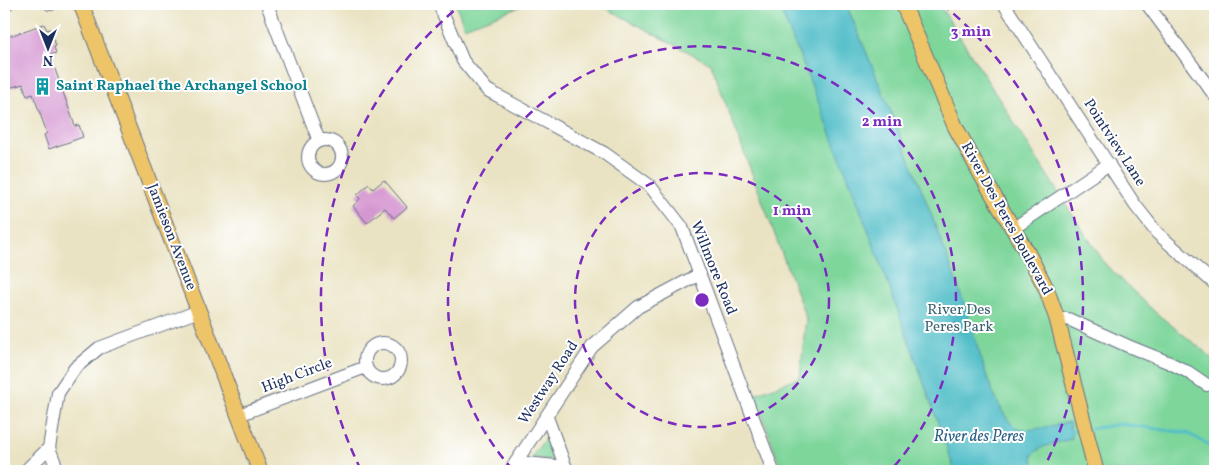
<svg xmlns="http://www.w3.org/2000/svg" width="1219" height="475" font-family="Vollkorn,serif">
	<rect width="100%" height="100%" fill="#fff"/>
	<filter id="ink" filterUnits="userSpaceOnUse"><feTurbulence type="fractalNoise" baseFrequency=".02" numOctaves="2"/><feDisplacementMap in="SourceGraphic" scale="10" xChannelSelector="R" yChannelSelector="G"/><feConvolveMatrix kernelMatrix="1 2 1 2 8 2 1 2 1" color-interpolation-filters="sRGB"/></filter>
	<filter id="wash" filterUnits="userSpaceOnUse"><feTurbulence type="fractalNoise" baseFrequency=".0096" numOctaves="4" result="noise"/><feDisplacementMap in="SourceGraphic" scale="20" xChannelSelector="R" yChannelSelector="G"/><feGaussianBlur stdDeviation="1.12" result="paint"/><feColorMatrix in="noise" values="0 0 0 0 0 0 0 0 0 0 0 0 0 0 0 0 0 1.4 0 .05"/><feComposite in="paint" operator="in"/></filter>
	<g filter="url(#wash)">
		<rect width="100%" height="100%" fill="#eae3c3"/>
		<g fill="#7ed69b" stroke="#4c827c">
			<path d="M456,4h71l-63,23z"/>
			<path d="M598,4h341l129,204 38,57 50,48 59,47v111h-433l-27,-77 45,-17 6,-59 -95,-254z"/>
			<path d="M545,439l3,2 6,15 -2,4 -19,-2 -1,-2z"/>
		</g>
		<path fill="#4fbdc8" stroke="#357693" d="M778,4h68c35,82 69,166 100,250 8,21 16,43 23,64 9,28 23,89 45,108 11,9 41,-2 55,-4l3,17c-13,3 -31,6 -40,16l3,16h-80c-55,-157 -112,-314 -177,-467z"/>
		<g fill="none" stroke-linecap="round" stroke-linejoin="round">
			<g stroke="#4fbdc8" stroke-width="3">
				<path d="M1090,429l31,-5 66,9 28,15"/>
				<path d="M1068,432l14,-2"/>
			</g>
		</g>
		<g id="blocks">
			<g fill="#d597d2">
				<path d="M44,24l3,6 3,-1 6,17 -2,1 2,6 -6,2 25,71 4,-1 4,12 -34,12 -5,-14 3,-2 -14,-39 -6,2 -4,-12 -14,4 -5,-14v-36z"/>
				<path d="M384,180l23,27 -13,11 -9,-10 -18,15 -14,-17 7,-7 -3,-4 12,-11 4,5z"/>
			</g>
		</g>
	</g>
	<g filter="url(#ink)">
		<use href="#blocks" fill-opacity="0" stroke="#636e81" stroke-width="1"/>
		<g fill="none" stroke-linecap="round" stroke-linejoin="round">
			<defs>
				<g id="minor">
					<path d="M50,4h1"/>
					<path d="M267,4l52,137"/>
					<path d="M439,4l24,57 24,29 117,63 46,33 32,41 91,244"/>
					<path d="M1004,4l131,201 22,28 58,51"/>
					<path d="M1147,4l68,92"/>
					<path d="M4,6l3,-2"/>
					<circle cx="325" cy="157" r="17"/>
					<path d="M1014,228l95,-64"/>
					<path d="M1057,319h11l60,27 42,17 18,9 19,13"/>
					<circle cx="383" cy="361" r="18"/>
					<path d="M239,415l127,-48"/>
					<path d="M547,417l20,54"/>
					<path d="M49,448l9,23"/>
					<path d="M516,462l50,5"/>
					<path d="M25,471l24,-23 9,-55 17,-25 24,-20 100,-37"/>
					<path d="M510,471l82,-124 46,-40 62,-33"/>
				</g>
				<g id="major">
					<path d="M81,4l179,467"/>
					<path d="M903,4l52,122 27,50 46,78 18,34 11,31 39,152"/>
				</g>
			</defs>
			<use href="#minor" stroke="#636e81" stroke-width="14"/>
			<use href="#major" stroke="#636e81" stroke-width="17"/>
			<use href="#minor" stroke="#fff" stroke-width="12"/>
			<use href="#major" stroke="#eec469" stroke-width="15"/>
		</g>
	</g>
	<g fill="none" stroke="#7b2cbf" stroke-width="2.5" stroke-dasharray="9 6">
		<circle cx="702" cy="300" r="127"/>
		<path d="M513 470A254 254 0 1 1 891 470"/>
		<path d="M361 470A381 381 0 0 1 462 4M942 4A381 381 0 0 1 1043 470"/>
	</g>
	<defs>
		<symbol id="building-bare" viewBox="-9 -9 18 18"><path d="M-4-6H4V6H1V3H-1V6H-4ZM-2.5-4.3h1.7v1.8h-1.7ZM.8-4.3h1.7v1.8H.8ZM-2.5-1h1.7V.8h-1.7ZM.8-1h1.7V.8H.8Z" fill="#0f9aa8" stroke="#fff" stroke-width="2.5" paint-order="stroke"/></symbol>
	</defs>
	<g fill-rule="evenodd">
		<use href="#building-bare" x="30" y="74" width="25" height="25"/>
	</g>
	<g text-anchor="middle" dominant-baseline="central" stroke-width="4" stroke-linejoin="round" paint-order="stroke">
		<g font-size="15" font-weight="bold" fill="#0d838f" stroke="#fff" text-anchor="start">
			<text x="56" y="86">Saint Raphael the Archangel School</text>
		</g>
		<g font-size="15" fill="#1b2f5e" stroke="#fff">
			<text transform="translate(1114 143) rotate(57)">Pointview Lane</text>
			<text transform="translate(1006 219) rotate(61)">River Des Peres Boulevard</text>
			<text transform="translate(171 237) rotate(69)">Jamieson Avenue</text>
			<text transform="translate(713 268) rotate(68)">Willmore Road</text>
			<text transform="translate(297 376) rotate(-21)">High Circle</text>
			<text transform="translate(549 383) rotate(-57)">Westway Road</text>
		</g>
		<g font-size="15" fill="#396170" stroke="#fff">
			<text x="959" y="310">River Des<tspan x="959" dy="17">Peres Park</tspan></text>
		</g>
		<g font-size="16" font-style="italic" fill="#2d6183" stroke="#fff">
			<text x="979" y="437">River des Peres</text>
		</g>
	</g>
	<circle cx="702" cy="300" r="8" fill="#7b2cbf" stroke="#fff" stroke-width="2.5"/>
	<g font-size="15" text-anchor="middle" font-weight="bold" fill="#7b2cbf" stroke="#fff" stroke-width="4" stroke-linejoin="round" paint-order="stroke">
		<text x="971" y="36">3 min</text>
		<text x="882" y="126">2 min</text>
		<text x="792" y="215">1 min</text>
	</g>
	<rect width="1219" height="475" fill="none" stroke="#fff" stroke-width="20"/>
	<g transform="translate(48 48) rotate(180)" stroke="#ffffff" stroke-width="4" paint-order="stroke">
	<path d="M0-4L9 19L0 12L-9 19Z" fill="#1b2f5e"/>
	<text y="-8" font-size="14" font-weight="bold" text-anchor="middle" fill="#1b2f5e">N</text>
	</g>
</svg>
